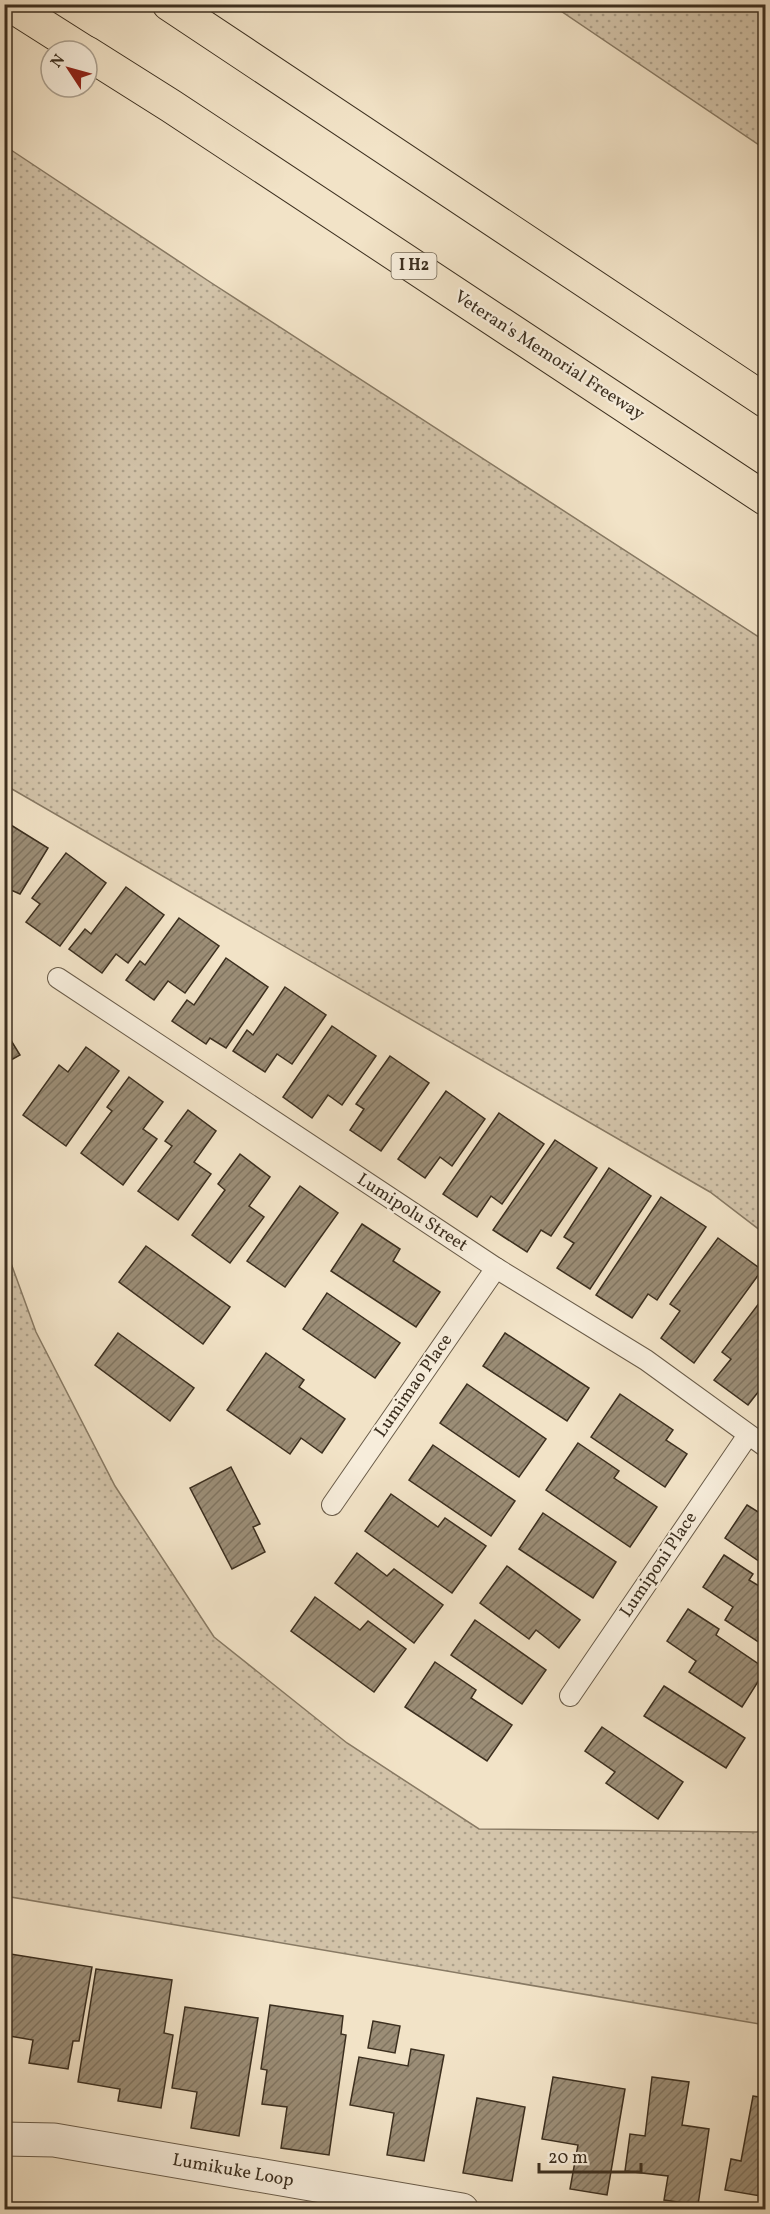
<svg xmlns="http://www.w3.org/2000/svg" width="770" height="2214" font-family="Vollkorn,serif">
	<defs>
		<pattern id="grass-dots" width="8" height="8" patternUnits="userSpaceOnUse" patternTransform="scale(1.5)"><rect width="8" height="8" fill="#d3c4aa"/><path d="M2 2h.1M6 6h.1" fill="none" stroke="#aca08a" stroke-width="1.8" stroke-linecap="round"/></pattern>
		<pattern id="building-hatch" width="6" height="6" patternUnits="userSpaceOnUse" patternTransform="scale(1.5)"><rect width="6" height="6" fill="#9b8d76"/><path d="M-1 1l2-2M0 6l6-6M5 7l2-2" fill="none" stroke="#807460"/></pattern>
	</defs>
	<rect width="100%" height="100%" fill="#f2e3c7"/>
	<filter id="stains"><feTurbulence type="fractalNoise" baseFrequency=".00333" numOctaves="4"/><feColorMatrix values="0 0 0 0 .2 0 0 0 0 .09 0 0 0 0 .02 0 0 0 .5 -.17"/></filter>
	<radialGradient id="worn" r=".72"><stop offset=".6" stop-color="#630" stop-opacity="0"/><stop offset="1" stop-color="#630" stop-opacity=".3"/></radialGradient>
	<g fill="url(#grass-dots)" stroke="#887a64" stroke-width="1.5">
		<path d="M552,5h213v144z"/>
		<path d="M5,146l205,136 555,359v593l-55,-42 -705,-407z"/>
		<path d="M4,1244l32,88 79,154 99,151 133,106 132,86 278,3 8,-4v197l-760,-129z"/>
	</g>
	<g fill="url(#building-hatch)" stroke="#3c2f1f" stroke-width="1.5">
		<path d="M6,822l42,26 -28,46 -16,-7z"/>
		<path d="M66,853l40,30 -46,63 -34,-24 14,-18 -8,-6z"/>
		<path d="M126,887l38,28 -36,48 -12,-9 -14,19 -33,-24 16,-20 6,5z"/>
		<path d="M179,918l40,28 -34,47 -17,-12 -14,19 -28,-20 14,-19 5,4z"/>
		<path d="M226,958l42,29 -42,61 -16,-10 -4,6 -34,-23 15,-21 7,5z"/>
		<path d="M285,987l41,28 -34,49 -15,-10 -12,18 -32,-21 14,-21 6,5z"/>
		<path d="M332,1026l44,30 -34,49 -14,-10 -16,23 -29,-21z"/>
		<path d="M4,1029l16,26 -16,9z"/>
		<path d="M86,1047l33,24 -53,75 -43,-31 36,-50 9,7z"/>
		<path d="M390,1056l39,27 -48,68 -31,-21 14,-21 -8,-5z"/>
		<path d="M129,1077l34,25 -20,27 14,10 -34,46 -42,-32 31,-42 -5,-4z"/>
		<path d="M446,1091l39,28 -33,47 -12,-9 -15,21 -27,-19z"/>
		<path d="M188,1110l28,21 -22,31 17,12 -33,46 -40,-29 34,-45 -7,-5z"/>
		<path d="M499,1113l45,31 -42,60 -11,-8 -14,21 -34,-23z"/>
		<path d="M555,1140l42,28 -46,68 -10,-6 -14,22 -34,-22z"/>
		<path d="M240,1154l30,23 -21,29 15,11 -34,46 -38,-28 33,-45 -7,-6z"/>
		<path d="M609,1168l42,28 -61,93 -33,-21 17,-25 -10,-6z"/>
		<path d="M300,1186l38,27 -53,74 -38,-26z"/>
		<path d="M661,1197l45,30 -49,73 -9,-6 -16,24 -36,-23z"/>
		<path d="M362,1224l38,25 -7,12 47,31 -24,35 -85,-56z"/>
		<path d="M718,1238l44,32 -68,93 -33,-25 19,-27 -10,-7z"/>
		<path d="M146,1246l84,61 -27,37 -84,-62z"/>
		<path d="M327,1293l73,50 -25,35 -72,-49z"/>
		<path d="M766,1294v88l-18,23 -34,-25 17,-21 -9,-7z"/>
		<path d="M118,1333l76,55 -24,33 -75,-56z"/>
		<path d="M505,1333l84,55 -22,33 -84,-55z"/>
		<path d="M266,1353l38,27 -5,7 46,32 -23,34 -21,-15 -11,16 -63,-44z"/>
		<path d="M467,1384l79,55 -27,38 -79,-54z"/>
		<path d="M620,1394l53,36 -7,10 21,14 -22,33 -74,-50z"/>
		<path d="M578,1443l41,28 -5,7 43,29 -27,40 -84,-57z"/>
		<path d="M433,1445l82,56 -24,35 -82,-56z"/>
		<path d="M231,1467l29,57 -7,3 12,25 -33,17 -42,-81z"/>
		<path d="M391,1494l47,33 7,-9 41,28 -34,47 -87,-62z"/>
		<path d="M747,1505l19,12v49l-41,-28z"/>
		<path d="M543,1513l73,49 -23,36 -74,-49z"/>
		<path d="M357,1553l30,23 7,-7 49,36 -29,38 -79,-60z"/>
		<path d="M724,1555l29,19 -4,6 17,10v57l-41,-27 8,-13 -30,-20z"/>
		<path d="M507,1566l73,54 -21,28 -23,-18 -7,9 -49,-36z"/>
		<path d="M315,1597l45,33 8,-9 38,28 -32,43 -83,-61z"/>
		<path d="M688,1609l31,20 -3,6 50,34 -24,38 -53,-35 7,-11 -29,-20z"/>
		<path d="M475,1620l71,50 -24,34 -71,-49z"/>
		<path d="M435,1662l41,28 -5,8 41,27 -25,36 -82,-54z"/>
		<path d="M664,1686l81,52 -19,30 -82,-52z"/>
		<path d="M602,1727l81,55 -25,37 -52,-36 9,-11 -30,-21z"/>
		<path d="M4,1953l88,14 -13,74h-6l-5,28 -39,-6 4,-23 -29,-5z"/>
		<path d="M96,1969l76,11 -8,53 9,2 -12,73 -43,-7 2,-12 -42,-7z"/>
		<path d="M270,2005l73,11 -2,18 5,1 -17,120 -48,-7 6,-41 -25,-3 5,-34 -6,-1z"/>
		<path d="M185,2007l73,11 -19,118 -48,-8 6,-36 -25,-4z"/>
		<path d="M373,2021l27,5 -5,27 -27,-5z"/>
		<path d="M411,2049l33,6 -20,106 -37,-6 7,-42 -44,-8 9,-48 49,9z"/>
		<path d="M553,2077l72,12 -18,106 -37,-6 8,-44 -36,-6z"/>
		<path d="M652,2077l37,5 -7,43 27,4 -11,76 -34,-5 4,-24 -43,-5 5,-37 15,2z"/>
		<path d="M753,2096l13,2v112h-8l3,-14 -36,-6 6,-31 10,2z"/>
		<path d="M477,2098l48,9 -13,74 -49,-8z"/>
		<path d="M97,2204l36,6h-37z"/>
	</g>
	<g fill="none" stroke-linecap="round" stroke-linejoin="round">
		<defs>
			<g id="lane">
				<path d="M58,978l438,290 150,92 120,87"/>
				<path d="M332,1505l164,-237"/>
				<path d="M570,1696l178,-261"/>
			</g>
			<path id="street" d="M4,2139l50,1 408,70"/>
			<g id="highway">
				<path d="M9,4l74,47"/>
				<path d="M169,4l597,397"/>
				<path d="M87,53l84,53 595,393"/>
			</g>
		</defs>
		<use href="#lane" stroke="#6a5c49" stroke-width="22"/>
		<use href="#street" stroke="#6a5c49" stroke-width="35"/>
		<use href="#highway" stroke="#3c2f1f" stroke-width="35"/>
		<use href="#lane" stroke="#f7eddb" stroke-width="20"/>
		<use href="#street" stroke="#f7eddb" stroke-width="33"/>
		<use href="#highway" stroke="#f2e3c7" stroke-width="33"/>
	</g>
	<g text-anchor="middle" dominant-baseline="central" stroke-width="4.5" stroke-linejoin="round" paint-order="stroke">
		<rect fill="#f7eddb" stroke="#746857" stroke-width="1.5" x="391.5" y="253" width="45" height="26" rx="4.5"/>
		<g font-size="16" font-weight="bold" fill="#3c2f1f">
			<text x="414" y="266">I H2</text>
		</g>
		<g font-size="18" fill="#3c2f1f" stroke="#f7eddb">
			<text transform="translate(549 356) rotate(33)">Veteran's Memorial Freeway</text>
			<text transform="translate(412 1213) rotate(33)">Lumipolu Street</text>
			<text transform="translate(414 1386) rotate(-55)">Lumimao Place</text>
			<text transform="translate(659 1565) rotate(-56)">Lumiponi Place</text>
			<text transform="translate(233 2171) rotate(10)">Lumikuke Loop</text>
		</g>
	</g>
	<rect width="770" height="2214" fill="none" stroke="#f2e3c7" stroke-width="24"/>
	<rect x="6" y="6" width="758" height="2202" fill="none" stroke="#3c2f1f" stroke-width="3"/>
	<rect x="12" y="12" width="746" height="2190" fill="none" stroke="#3c2f1f" stroke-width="1.5"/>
	<g transform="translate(69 69) rotate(306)"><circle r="28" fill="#f7eddb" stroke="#aca190" stroke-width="1.5"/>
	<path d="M0-4.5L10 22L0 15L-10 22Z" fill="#8f2418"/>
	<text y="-9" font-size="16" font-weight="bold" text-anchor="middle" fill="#3c2f1f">N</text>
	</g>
	<path d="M539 2163v9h102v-9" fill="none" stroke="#3c2f1f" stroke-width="3"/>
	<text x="548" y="2163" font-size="18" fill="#3c2f1f" stroke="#f7eddb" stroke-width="4.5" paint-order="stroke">20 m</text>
	<rect width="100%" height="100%" filter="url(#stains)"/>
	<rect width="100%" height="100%" fill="url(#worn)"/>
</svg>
